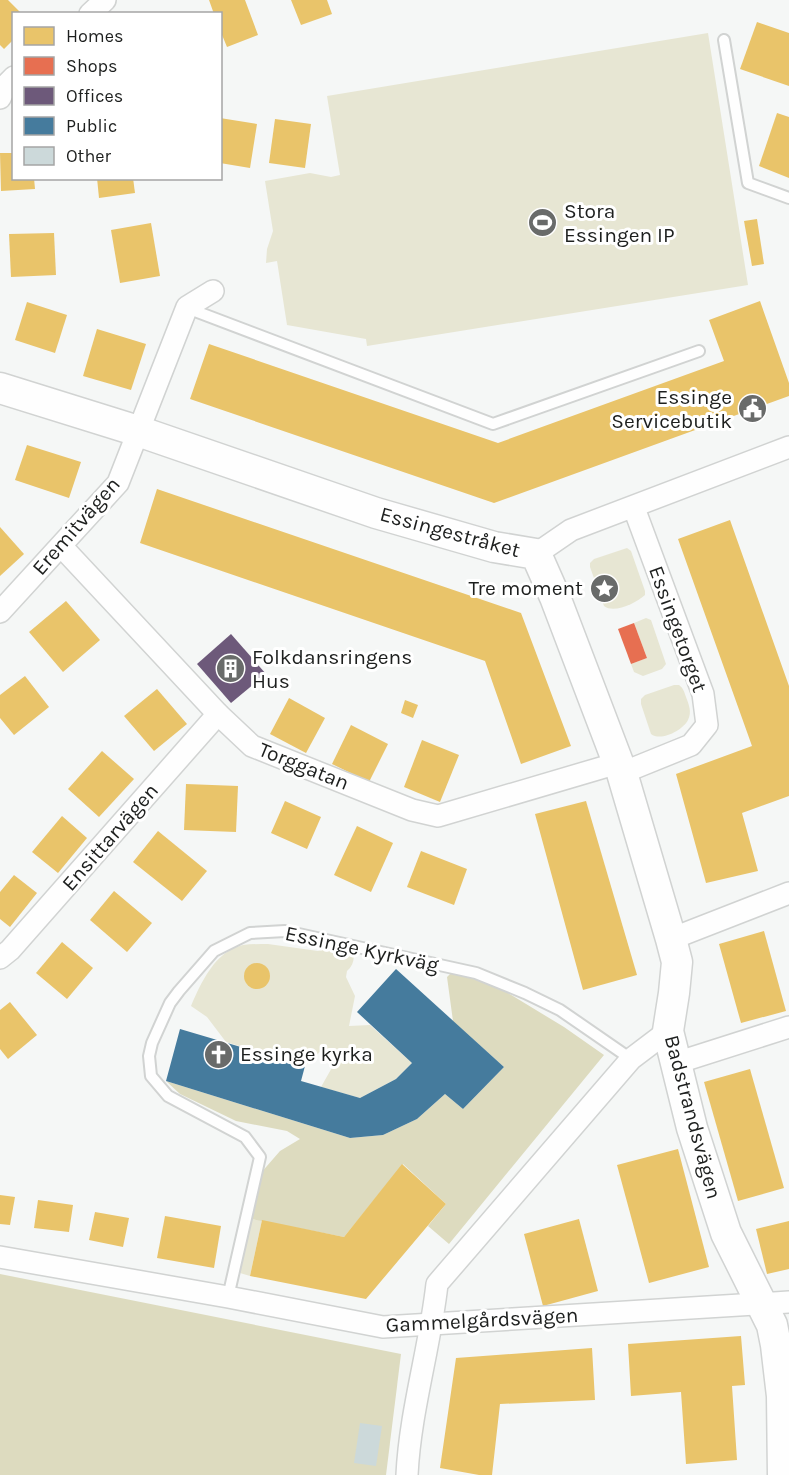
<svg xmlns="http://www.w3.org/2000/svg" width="789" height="1475" font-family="Karla,sans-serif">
	<rect width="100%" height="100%" fill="#f5f7f6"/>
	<g fill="#e7e6d3">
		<path d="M708,33l40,252 -381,61 -1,-7 -79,-14 -10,-64 -11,2 1,-14 6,-18 -8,-50 45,-8 21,4 9,-2 -13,-79z"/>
		<path d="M627,548l4,3 14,40v4c-9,8 -31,19 -41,11l-14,-39v-4l4,-4z"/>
		<path d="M646,618l5,2 15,44 -4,5 -19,7 -9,-4 -3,-8 16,-6 -13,-35z"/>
		<path d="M674,685h5c4,3 5,6 7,12 3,8 6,15 2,23 -5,10 -27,22 -37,14l-10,-30v-5l4,-4z"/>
		<path d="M268,944l50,7 10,-5 25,5c2,8 0,15 -6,20l-1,6 9,19 -6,30 21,-1 42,38 -16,16 -36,19 -39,-11 13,-23 -10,-16 -19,18 -79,-24 -19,-25 -16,-11c10,-23 24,-55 52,-61 8,-1 17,-1 25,-1z"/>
		<path d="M252,1219l10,1 -12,56 -10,-3z"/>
	</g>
	<g fill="#dddbbf">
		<path d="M452,972l46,15 66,40 40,28 -155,189 -21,-18 18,-22 -43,-40 -59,73 -92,-18 8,-45 20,-23 20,-12 -13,-8 -51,-10 -56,-27 -14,-13 184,57 33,-3 34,-16 28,-25 18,15 41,-42 -51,-46 -6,-44z"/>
		<path d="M0,1274l401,80 -15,121h-386z"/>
	</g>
	<g fill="#e9c46a">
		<path d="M0,0h8l14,14h-8v25l-10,10 -4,-4z"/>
		<path d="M209,0h36l13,35 -31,12 -7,-17v-16h-6z"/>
		<path d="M291,0h36l5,14 -31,11z"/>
		<path d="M757,22l32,11v53l-49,-17z"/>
		<path d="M777,113l12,4v61l-30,-12z"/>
		<path d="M220,118l37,6 -7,44 -30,-5z"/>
		<path d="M275,119l36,5 -6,44 -36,-5z"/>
		<path d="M0,153h14v25h20l1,11 -34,2z"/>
		<path d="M97,178h36l2,15 -36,5z"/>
		<path d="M757,219l7,45 -12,2 -8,-45z"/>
		<path d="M151,223l9,53 -40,7 -9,-53z"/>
		<path d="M54,233l2,42 -45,2 -2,-43z"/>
		<path d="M760,301l29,82v13l-295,107 -304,-104 19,-55 289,99 226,-82 -15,-41z"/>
		<path d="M27,302l40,13 -12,38 -40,-13z"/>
		<path d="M97,329l49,15 -15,46 -48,-14z"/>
		<path d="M27,445l54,17 -12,36 -54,-18z"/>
		<path d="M157,489l364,124 50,133 -50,18 -36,-103 -345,-118z"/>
		<path d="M730,520l59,166v110l-47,17 16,58 -52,12 -30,-109 76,-28 -74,-207z"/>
		<path d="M0,527l24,27 -24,22z"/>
		<path d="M66,601l34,39 -37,32 -34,-40z"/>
		<path d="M25,676l24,31 -35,28 -14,-17v-23z"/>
		<path d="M157,689l30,35 -33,27 -30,-35z"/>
		<path d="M289,698l36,20 -19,35 -36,-19z"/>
		<path d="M405,700l13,5 -5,13 -12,-5z"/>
		<path d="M351,725l37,19 -19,38 -37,-18z"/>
		<path d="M422,740l37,15 -19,47 -36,-15z"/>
		<path d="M102,751l32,28 -35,38 -31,-28z"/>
		<path d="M186,784l52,2 -2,46 -52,-2z"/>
		<path d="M285,801l36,16 -14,32 -36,-16z"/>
		<path d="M586,801l51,174 -54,15 -48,-176z"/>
		<path d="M62,816l25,22 -29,35 -26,-21z"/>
		<path d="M357,826l36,17 -22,49 -37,-17z"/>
		<path d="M158,831l49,40 -25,30 -49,-39z"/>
		<path d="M421,851l46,18 -13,36 -47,-18z"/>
		<path d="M14,875l23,18 -27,34 -10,-8v-27z"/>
		<path d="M114,891l38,32 -25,29 -37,-32z"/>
		<path d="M764,931l22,80 -45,12 -22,-79z"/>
		<path d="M62,942l31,26 -26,31 -31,-26z"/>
		<circle cx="257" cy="976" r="13"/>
		<path d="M10,1002l27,33 -29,24 -8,-10v-39z"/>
		<path d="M750,1069l34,119 -46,13 -34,-119z"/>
		<path d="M678,1149l31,118 -60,16 -32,-118z"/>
		<path d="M402,1164l44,40 -80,95 -116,-23 12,-56 82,17z"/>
		<path d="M0,1195l15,2 -5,28 -10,-1z"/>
		<path d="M38,1200l35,5 -4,27 -35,-4z"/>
		<path d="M95,1212l34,6 -6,29 -34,-7z"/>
		<path d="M165,1216l56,10 -7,42 -57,-10z"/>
		<path d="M579,1219l19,72 -55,15 -19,-72z"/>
		<path d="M789,1221v48l-22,5 -11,-45z"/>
		<path d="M741,1336l4,49 -13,1 5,74 -51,4 -5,-72 -50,4 -3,-52z"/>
		<path d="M592,1348l3,52 -95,4 -8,71h-13l-39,-7 16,-110z"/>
	</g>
	<path fill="#e76f51" d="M634,623l13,35 -16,6 -13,-35z"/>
	<path fill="#6d597a" d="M231,634l35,40 -35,29 -34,-39z"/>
	<path fill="#457b9d" d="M396,969l108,98 -41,42 -18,-15 -28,25 -34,16 -33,3 -184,-57 14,-52 125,37 -4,15 59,17 36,-19 16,-16 -55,-51z"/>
	<path fill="#ccd9da" d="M360,1423l22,3 -6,40 -22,-3z"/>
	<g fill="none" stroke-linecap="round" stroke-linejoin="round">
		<defs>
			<g id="lane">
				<path d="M724,40l24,143 41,15"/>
				<path d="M187,308l306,116 206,-73"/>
				<path d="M228,1297l32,-140 -15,-20 -77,-41 -17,-20 -2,-20 3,-13 18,-40 9,-12 35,-40 36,-18 35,-2 191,42 49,20 35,17 71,49"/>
			</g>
			<g id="street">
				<path d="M90,14l15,-14"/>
				<path d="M0,98l6,-13 8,-8"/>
				<path d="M62,547l156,167 34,32 160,64 26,6 180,-53"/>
				<path d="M536,554l35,-24 218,-83"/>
				<path d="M0,612l118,-129 69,-176 26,-16"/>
				<path d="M622,773l69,-28 16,-20 -4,-31 -69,-186"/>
				<path d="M671,939l118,-46"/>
				<path d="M0,958l10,-8 208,-236"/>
				<path d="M676,1063l113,-36"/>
				<path d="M0,1257l228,40 155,30 406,-25"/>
				<path d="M407,1475c3,-64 23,-127 30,-191l194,-225 37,-28"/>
			</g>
			<path id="secondary" d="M0,388l138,43 238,82 118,34 42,7 19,43 67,176 49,166 6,23 -3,31 -6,38 24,97 34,105 46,92 4,20 6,51 1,79"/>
		</defs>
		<use href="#lane" stroke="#d1d3d2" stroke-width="14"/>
		<use href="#street" stroke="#d1d3d2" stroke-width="24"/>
		<use href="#secondary" stroke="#d1d3d2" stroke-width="33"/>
		<use href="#lane" stroke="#fefefe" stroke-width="10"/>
		<use href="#street" stroke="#fefefe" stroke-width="21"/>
		<use href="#secondary" stroke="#fefefe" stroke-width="30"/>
	</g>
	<defs>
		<symbol id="stadium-disc" viewBox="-11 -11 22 22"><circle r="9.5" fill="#696b6a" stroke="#fff"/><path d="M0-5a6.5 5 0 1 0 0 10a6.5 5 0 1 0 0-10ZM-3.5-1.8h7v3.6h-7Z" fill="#fff"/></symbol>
		<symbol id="civic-disc" viewBox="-11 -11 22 22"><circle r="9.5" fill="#696b6a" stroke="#fff"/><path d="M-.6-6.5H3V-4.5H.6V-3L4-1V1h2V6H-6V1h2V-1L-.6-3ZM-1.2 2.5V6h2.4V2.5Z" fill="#fff"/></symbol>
		<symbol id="sight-disc" viewBox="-11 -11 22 22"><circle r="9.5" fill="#696b6a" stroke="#fff"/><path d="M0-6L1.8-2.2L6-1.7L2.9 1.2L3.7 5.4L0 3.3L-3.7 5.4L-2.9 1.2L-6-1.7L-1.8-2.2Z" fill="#fff"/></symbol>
		<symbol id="building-disc" viewBox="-11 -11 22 22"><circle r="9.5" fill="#696b6a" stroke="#fff"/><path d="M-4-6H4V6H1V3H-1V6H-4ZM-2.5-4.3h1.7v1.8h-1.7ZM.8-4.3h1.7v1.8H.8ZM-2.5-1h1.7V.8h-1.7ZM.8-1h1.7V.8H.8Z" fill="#fff"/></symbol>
		<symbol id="church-disc" viewBox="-11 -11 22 22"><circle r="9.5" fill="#696b6a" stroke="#fff"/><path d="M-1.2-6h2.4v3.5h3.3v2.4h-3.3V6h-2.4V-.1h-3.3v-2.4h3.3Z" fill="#fff"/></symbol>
	</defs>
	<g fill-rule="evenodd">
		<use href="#stadium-disc" x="526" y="206" width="33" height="33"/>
		<use href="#civic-disc" x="736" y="392" width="33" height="33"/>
		<use href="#sight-disc" x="588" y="572" width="33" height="33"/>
		<use href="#building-disc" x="214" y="652" width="33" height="33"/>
		<use href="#church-disc" x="202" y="1038" width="33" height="33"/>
	</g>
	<g text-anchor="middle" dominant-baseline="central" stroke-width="6" stroke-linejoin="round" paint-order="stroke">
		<g font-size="21" fill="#1d1f1e" stroke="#fff" text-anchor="start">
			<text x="564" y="211">Stora<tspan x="564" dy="24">Essingen IP</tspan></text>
			<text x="732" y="397" text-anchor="end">Essinge<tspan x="732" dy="24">Servicebutik</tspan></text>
			<text x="583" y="588" text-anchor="end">Tre moment</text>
			<text x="252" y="657">Folkdansringens<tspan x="252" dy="24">Hus</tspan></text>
			<text x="240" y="1054">Essinge kyrka</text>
		</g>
		<g font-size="21" fill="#1d1f1e" stroke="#fff">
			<text transform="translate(76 526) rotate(-49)">Eremitvägen</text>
			<text transform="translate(450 532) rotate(15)">Essingestråket</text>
			<text transform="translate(678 629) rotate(70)">Essingetorget</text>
			<text transform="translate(304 766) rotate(22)">Torggatan</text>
			<text transform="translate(110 837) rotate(-49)">Ensittarvägen</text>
			<text transform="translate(362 949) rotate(12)">Essinge Kyrkväg</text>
			<text transform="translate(693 1117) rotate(75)">Badstrandsvägen</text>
			<text transform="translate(482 1320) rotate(-3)">Gammelgårdsvägen</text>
		</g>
	</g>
	<rect x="12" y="12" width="210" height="168" fill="#ffffff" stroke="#a5a5a5" stroke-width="1.5"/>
	<rect x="24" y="27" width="30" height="18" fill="#e9c46a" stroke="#a5a5a5" stroke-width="1.5"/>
	<text x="66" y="42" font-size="18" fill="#1d1f1e">Homes</text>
	<rect x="24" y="57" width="30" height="18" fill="#e76f51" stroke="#a5a5a5" stroke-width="1.5"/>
	<text x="66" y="72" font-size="18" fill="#1d1f1e">Shops</text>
	<rect x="24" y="87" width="30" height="18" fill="#6d597a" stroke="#a5a5a5" stroke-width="1.5"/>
	<text x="66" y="102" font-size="18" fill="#1d1f1e">Offices</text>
	<rect x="24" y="117" width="30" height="18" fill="#457b9d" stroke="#a5a5a5" stroke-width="1.5"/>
	<text x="66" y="132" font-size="18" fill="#1d1f1e">Public</text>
	<rect x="24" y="147" width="30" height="18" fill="#ccd9da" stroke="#a5a5a5" stroke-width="1.5"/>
	<text x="66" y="162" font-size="18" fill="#1d1f1e">Other</text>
</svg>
